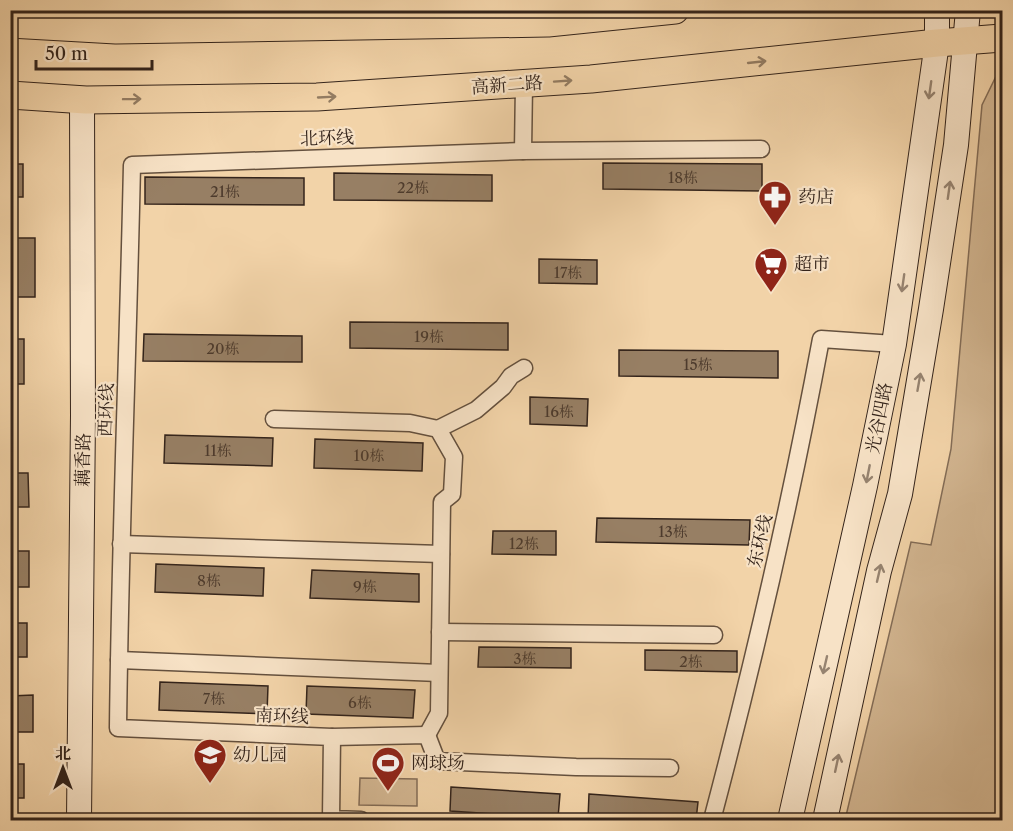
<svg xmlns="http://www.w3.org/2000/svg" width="1013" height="831" font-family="'Libre Caslon Text','Noto Serif SC',serif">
	<rect width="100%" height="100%" fill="#f2d3a8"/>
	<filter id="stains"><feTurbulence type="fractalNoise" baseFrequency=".00333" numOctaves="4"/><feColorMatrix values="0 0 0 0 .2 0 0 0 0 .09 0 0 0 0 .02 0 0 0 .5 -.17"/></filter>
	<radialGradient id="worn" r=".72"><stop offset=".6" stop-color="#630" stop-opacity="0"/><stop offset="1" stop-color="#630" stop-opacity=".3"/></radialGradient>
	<g fill="#d2b590" stroke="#836c56" stroke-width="1.5">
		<path d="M1002,64v756h-157l66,-278 20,3 20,-96 31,-344z"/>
		<path d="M360,778l57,1v27l-58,-1z"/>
	</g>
	<g fill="#977f64" stroke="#34241b" stroke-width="1.5">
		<path d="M603,163l159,1v27l-159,-2z"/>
		<rect x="10" y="164" width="13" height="33"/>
		<path d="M334,173l158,2v26l-158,-1z"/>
		<path d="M145,177l159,1v27l-159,-1z"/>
		<rect x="10" y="238" width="25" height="59"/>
		<path d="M539,259l58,1v24l-58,-1z"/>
		<path d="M350,322l158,1v27l-158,-2z"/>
		<path d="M144,334l158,2v26l-159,-1z"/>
		<rect x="10" y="339" width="14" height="45"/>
		<path d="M619,350l159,1v27l-159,-2z"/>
		<path d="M530,397l58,2 -1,27 -57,-2z"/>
		<path d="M165,435l108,3 -1,28 -108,-3z"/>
		<path d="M315,439l108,4 -1,28 -108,-3z"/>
		<path d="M10,473h18l1,34h-19z"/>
		<path d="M597,518l153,2 -1,25 -153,-3z"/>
		<path d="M493,531h63v24l-64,-1z"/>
		<rect x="10" y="551" width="19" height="36"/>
		<path d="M156,564l108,4 -1,28 -108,-4z"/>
		<path d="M312,570l107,4v28l-109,-4z"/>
		<rect x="10" y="623" width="17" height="34"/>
		<path d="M479,647l92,1v20l-93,-1z"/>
		<path d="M645,650l92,1v21l-92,-2z"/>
		<path d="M160,682l108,4 -1,28 -108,-4z"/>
		<path d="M307,686l108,4 -2,28 -107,-4z"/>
		<path d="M33,695v37h-23v-36z"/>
		<rect x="10" y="764" width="14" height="34"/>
		<path d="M451,787l109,7 -2,24 -108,-7z"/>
		<path d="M589,794l109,8 -2,18h-80l-28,-1z"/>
	</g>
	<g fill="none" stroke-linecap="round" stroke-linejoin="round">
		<defs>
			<g id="street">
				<path d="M523,151l1,-67"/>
				<path d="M274,419l136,4 28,6 16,28 -2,37 -10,8 -3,211 -12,22"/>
				<path d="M438,429l38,-19 27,-23 8,-11 13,-8"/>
				<path d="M121,544l320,10"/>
				<path d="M440,632l274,3"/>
				<path d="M119,660l320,13"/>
				<path d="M332,737l95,-2 10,26 139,6 94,1"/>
				<path d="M361,820l-30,-1 1,-82 -214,-9c2,-187 10,-375 14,-563l391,-14 238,-2"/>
				<path d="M712,820c42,-159 79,-319 109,-481l73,5"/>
			</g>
			<g id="secondary">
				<path d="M79,820l4,-405 -1,-315"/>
				<path d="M790,820l75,-334 29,-142 43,-301v-33"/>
				<path d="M825,820l54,-249 21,-77 31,-185 25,-164 12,-135"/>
			</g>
			<g id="primary">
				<path d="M10,24l106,6 432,-7 127,-13"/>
				<path d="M10,95l76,5 231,-3 274,-18 346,-36 65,-5"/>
			</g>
		</defs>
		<use href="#street" stroke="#64503e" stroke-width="19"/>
		<use href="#secondary" stroke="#34241b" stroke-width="26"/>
		<use href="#primary" stroke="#34241b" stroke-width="29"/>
		<use href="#street" stroke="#f7e2c6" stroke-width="16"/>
		<use href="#secondary" stroke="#f7e2c6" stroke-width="24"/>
		<use href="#primary" stroke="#f2d3a8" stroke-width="27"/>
	</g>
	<defs><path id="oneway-shaft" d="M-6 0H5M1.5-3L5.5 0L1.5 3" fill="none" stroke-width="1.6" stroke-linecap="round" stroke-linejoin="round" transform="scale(1.5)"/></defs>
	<g stroke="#937c62">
		<use href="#oneway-shaft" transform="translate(757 62) rotate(-6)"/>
		<use href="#oneway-shaft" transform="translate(563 81) rotate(-4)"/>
		<use href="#oneway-shaft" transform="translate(327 97) rotate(-3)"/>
		<use href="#oneway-shaft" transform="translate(132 99) rotate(-1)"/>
	</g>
	<g stroke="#968370">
		<use href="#oneway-shaft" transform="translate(930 90) rotate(98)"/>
		<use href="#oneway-shaft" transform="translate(949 190) rotate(-82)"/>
		<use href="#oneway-shaft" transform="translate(903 283) rotate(98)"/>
		<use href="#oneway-shaft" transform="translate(919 382) rotate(-80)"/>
		<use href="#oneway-shaft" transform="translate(868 474) rotate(101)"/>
		<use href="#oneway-shaft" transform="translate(879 573) rotate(-77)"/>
		<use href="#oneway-shaft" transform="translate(825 665) rotate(103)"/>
		<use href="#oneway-shaft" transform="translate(837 763) rotate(-78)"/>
	</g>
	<defs>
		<symbol id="pharmacy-pin" viewBox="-11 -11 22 30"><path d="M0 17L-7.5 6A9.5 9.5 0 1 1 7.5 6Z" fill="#8f2418" stroke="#f7e2c6"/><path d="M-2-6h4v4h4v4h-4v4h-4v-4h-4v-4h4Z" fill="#fff"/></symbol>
		<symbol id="supermarket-pin" viewBox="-11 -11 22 30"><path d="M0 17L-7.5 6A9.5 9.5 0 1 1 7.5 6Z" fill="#8f2418" stroke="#f7e2c6"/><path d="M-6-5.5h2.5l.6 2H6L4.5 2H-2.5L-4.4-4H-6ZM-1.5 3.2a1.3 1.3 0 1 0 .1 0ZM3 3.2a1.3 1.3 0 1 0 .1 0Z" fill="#fff"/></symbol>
		<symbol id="school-pin" viewBox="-11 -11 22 30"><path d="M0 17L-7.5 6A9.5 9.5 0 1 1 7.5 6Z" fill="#8f2418" stroke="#f7e2c6"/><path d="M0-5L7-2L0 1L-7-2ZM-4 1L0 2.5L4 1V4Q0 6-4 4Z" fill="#fff"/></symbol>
		<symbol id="stadium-pin" viewBox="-11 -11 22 30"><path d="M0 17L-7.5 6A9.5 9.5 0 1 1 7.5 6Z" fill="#8f2418" stroke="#f7e2c6"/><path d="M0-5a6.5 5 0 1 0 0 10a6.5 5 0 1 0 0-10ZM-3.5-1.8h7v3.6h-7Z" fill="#fff"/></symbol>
	</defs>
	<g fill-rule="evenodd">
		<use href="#pharmacy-pin" x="756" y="178" width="38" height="52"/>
		<use href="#supermarket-pin" x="752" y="245" width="38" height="52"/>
		<use href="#school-pin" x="191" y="736" width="38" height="52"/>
		<use href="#stadium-pin" x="369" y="744" width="38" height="52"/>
	</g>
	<g text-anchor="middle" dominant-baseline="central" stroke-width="4.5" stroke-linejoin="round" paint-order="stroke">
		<g font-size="15" fill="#4d3b2d">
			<text x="683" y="177">18栋</text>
			<text x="413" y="187">22栋</text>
			<text x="225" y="191">21栋</text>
			<text x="568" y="272">17栋</text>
			<text x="429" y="336">19栋</text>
			<text x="223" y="348">20栋</text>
			<text x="698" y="364">15栋</text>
			<text x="559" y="411">16栋</text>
			<text x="218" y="450">11栋</text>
			<text x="369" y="455">10栋</text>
			<text x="673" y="531">13栋</text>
			<text x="524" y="543">12栋</text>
			<text x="209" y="580">8栋</text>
			<text x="365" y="586">9栋</text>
			<text x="525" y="658">3栋</text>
			<text x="691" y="661">2栋</text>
			<text x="214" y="698">7栋</text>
			<text x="360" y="702">6栋</text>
		</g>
		<g font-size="18" fill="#34241b" stroke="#f7e2c6">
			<text transform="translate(507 85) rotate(-4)">高新二路</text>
			<text transform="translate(327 138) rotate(-2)">北环线</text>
			<text transform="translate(106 410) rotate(-88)">西环线</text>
			<text transform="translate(879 418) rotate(-79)">光谷四路</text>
			<text transform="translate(83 460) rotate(-89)">藕香路</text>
			<text transform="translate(760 541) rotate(-77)">东环线</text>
			<text transform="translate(282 716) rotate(2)">南环线</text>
		</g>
		<g font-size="18" fill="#34241b" stroke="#f7e2c6" text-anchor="start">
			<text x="798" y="197">药店</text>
			<text x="794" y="264">超市</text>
			<text x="233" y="755">幼儿园</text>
			<text x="411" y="763">网球场</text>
		</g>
	</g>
	<rect width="1013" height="831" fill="none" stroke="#f2d3a8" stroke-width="36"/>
	<rect x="12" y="12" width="989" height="807" fill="none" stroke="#34241b" stroke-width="3"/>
	<rect x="18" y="18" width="977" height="795" fill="none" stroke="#34241b" stroke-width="1.5"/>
	<g transform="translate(63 768)" stroke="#f7e2c6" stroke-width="4.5" paint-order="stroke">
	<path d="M0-4.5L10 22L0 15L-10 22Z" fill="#34241b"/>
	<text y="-9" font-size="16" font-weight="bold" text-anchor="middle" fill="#34241b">北</text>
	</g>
	<path d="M36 60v9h116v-9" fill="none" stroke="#34241b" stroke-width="3"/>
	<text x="45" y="60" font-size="18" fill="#34241b" stroke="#f7e2c6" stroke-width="4.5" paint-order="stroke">50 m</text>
	<rect width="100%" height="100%" filter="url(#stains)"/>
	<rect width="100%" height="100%" fill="url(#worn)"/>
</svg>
